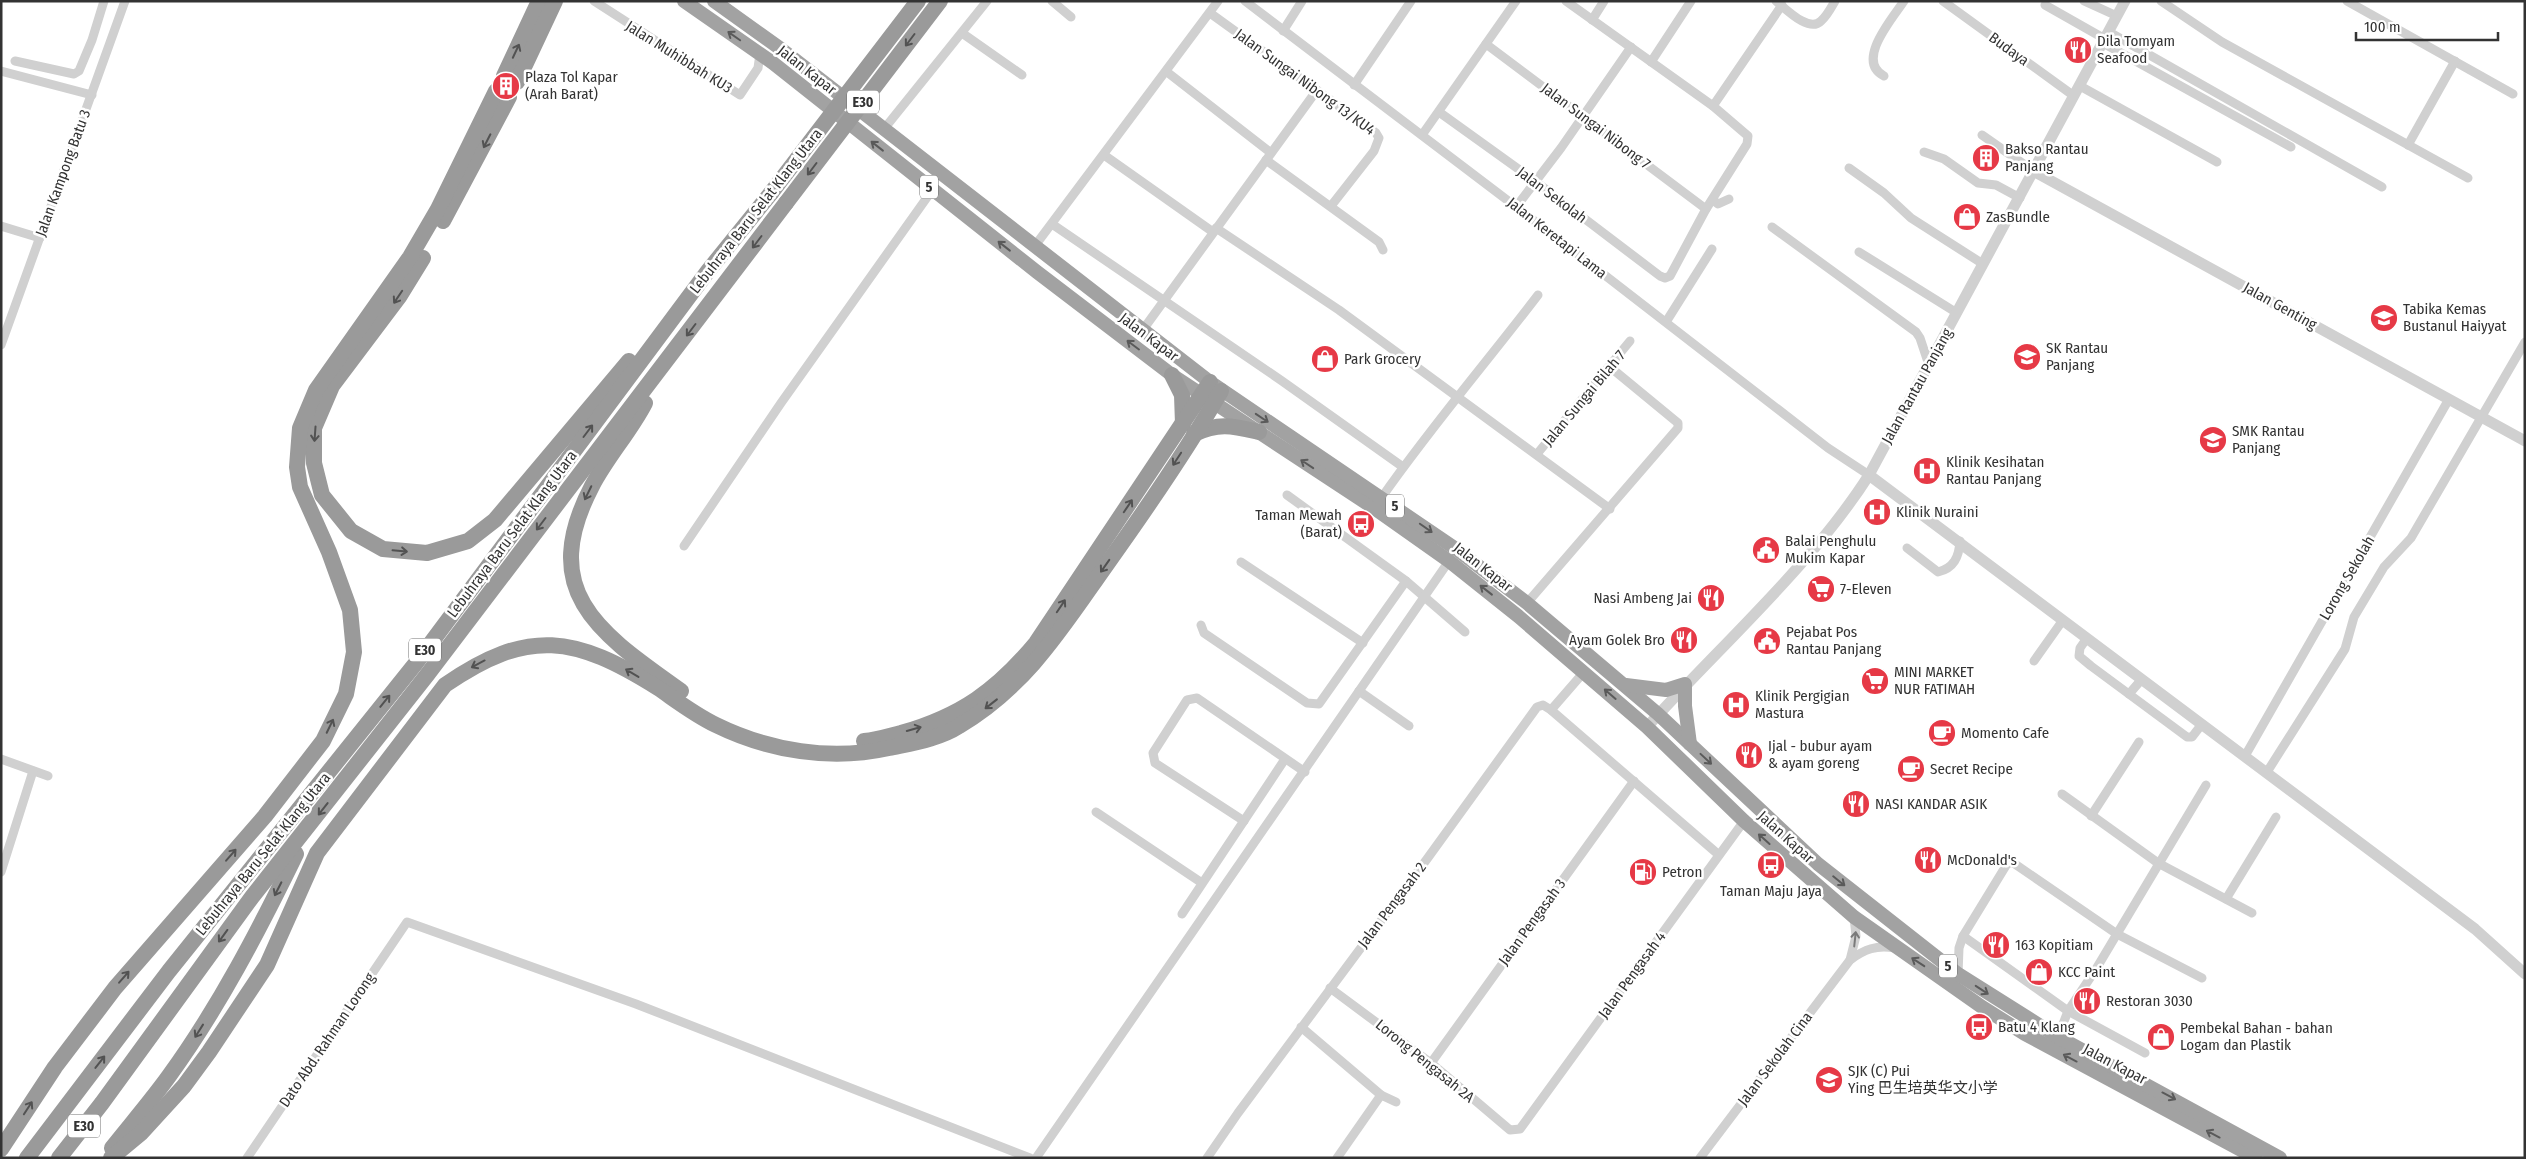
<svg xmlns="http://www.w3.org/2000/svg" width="2526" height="1159" font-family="'Fira Sans Condensed','Noto Sans SC',sans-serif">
	<rect width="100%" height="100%" fill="#fff"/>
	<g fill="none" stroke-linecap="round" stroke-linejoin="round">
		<g stroke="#d0d0d0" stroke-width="9">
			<path d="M594,1l146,94 18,-27 2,-14"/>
			<path d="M1052,1l19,16"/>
			<path d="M1245,1l295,224 288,223 41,27"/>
			<path d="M1776,1c10,8 33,32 45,20 6,-5 10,-13 14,-20"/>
			<path d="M1943,1l131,95"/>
			<path d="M2084,1l33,15"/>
			<path d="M2161,1l61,41 246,136"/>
			<path d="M2347,1l166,93"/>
			<path d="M2045,5l60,34"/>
			<path d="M1210,13l166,120 3,5 -5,13 -43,55"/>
			<path d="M1592,20l12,-19"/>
			<path d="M1283,31l19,-30"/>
			<path d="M2109,32l273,155"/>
			<path d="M962,33l60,42"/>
			<path d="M2103,43l188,104"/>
			<path d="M1486,44l220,165"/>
			<path d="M15,61l59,13 5,-3 13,-31 12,-39"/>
			<path d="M1651,62l40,-61"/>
			<path d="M1,71l91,24"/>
			<path d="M1167,72l104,81"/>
			<path d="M1884,76c-29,-15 8,-57 20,-75"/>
			<path d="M1354,85l57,-84"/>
			<path d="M2080,86l137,76"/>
			<path d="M1713,106l69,-101"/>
			<path d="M1439,112l96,69 125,95 5,2 5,-2 36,-67 41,-65 1,-8 -35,-30 -147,-105"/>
			<path d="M884,129l103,-128"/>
			<path d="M1422,135l94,-134"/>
			<path d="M1982,135l53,37"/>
			<path d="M2408,145l47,-84"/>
			<path d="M1924,152l20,7 34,24 18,2 24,13"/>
			<path d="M1104,155l109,77"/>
			<path d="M1266,160l113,82 4,8"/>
			<path d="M1849,168l35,25 27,25 72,46"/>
			<path d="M1713,200l5,4 11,-5"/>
			<path d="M1516,207l45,-59 70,-101"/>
			<path d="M1052,224l230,157 121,86"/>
			<path d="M1,226l39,12"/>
			<path d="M1772,227l144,105 4,6 9,27"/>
			<path d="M1216,228l123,82 271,199"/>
			<path d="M1034,247l184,-246"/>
			<path d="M1859,252l98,61"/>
			<path d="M1666,322l46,-73"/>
			<path d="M1142,331l175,-241"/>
			<path d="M1,345l124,-344"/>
			<path d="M1537,454l93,-113"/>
			<path d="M1287,495l119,86 59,51"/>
			<path d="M1382,497c49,-70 104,-134 156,-202"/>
			<path d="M684,546l97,-143 152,-214"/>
			<path d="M1907,548l31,24c16,-4 21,-15 22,-31"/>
			<path d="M1241,562l122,81"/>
			<path d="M1527,603l151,-175v-5l-68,-56"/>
			<path d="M1201,625l3,8 103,70 12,1 87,-123"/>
			<path d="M2087,638l-7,10 -1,8 12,10 96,71h5l10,-13"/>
			<path d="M2034,661l29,-41"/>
			<path d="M1359,691l50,35"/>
			<path d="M2129,694l13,-15"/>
			<path d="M1551,710l168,145"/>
			<path d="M2245,756l204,-357"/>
			<path d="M1,759l47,17"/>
			<path d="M2267,772l78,-123 9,-32 30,-50 27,-29 114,-196"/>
			<path d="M2062,794l96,69 94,50"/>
			<path d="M1096,812l106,71"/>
			<path d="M2091,816l48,-74"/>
			<path d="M1244,821l-89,-58 -2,-10 34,-53 10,-2 108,74"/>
			<path d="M1,872l32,-101"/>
			<path d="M2226,899l50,-82"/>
			<path d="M1182,914l103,-155"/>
			<path d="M1963,936l105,75 77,42"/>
			<path d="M1850,960l6,-24 -2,-19"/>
			<path d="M1958,974l1,-26 4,-12 44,-72 5,-2 105,72 85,44"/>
			<path d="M1330,988l101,75 79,67 10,-1 224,-308"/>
			<path d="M1301,1027l80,68 15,7"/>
			<path d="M2058,1037l10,-26 28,-42 110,-184"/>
			<path d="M1431,1063l203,-282"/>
			<path d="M247,1158l160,-236 229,82 394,154"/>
			<path d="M1036,1158l413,-597"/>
			<path d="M1207,1158l31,-45 189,-254 110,-152 6,-2 8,5 33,-38"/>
			<path d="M1337,1158l44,-63"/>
			<path d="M1700,1158l150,-198c15,-11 26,-15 45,-12"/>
		</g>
		<g stroke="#d0d0d0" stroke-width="11">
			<path d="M2035,172l490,269"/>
			<path d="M1869,475l606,454 50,45"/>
			<path d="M1647,727c73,-81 164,-161 222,-252l256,-474"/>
		</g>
		<g stroke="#a2a2a2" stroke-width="14">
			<path d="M684,1l89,62 264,209 135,103 202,133 75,53 69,55 129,111 97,94 110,96 128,90 43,27 231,124"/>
			<path d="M714,1l67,48 429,333 246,167 71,54 131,111 160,150 140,110 100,63 222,121"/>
			<path d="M1626,685l40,5 19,-6v22l5,38"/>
		</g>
		<g stroke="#9a9a9a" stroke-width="16">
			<path d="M504,76l35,-75"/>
			<path d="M517,82l38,-81"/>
			<path d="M443,221l66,-124"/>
			<path d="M423,258l-24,39 -67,89 -18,42v35l8,32 29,36 32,18 44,4 41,-12 27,-21 134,-159"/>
			<path d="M1172,375l10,20 1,29"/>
			<path d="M645,403c-15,29 -38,54 -53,83 -56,107 9,148 89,205"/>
			<path d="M1194,434c25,-12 39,-8 65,-2"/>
			<path d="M864,741c13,-1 25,-5 37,-8 60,-17 96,-43 135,-90l174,-261"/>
			<path d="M112,1148c19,-24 39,-47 57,-72 50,-69 90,-146 127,-222"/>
			<path d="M1,1149l54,-82 60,-79 150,-172 58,-75 23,-47 8,-42 -4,-42 -21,-58 -29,-65 -3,-20 3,-39 16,-38 94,-133 28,-48 58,-118"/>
			<path d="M27,1158l142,-187 247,-308 292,-392 63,-78"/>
			<path d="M59,1158l43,-55 150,-206 175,-222 359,-472"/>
			<path d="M111,1158l30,-25 43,-47 25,-34 58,-87 50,-112 128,-168c84,-58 130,-49 213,3 19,13 37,27 58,37 53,26 115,36 173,23 23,-5 50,-9 70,-22 68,-40 104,-100 148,-162 40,-56 80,-114 114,-173"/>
		</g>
		<g stroke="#9a9a9a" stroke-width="16">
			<path d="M771,193l147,-192"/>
			<path d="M786,203l154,-202"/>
		</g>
	</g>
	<defs><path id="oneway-shaft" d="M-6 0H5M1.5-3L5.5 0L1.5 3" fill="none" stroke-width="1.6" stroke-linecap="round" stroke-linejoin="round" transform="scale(1.25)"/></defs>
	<g stroke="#5a5a5a">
		<use href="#oneway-shaft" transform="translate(734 36) rotate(-145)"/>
		<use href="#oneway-shaft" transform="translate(877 146) rotate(-142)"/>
		<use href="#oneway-shaft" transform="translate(1004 246) rotate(-142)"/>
		<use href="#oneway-shaft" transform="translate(1133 345) rotate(-143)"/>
		<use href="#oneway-shaft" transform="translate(1262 418) rotate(34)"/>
		<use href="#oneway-shaft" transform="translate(1307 464) rotate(-146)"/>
		<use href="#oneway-shaft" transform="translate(1426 528) rotate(35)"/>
		<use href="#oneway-shaft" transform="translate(1486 590) rotate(-142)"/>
		<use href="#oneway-shaft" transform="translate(1610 694) rotate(-139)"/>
		<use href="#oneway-shaft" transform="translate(1706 759) rotate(43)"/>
		<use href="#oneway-shaft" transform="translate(1764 839) rotate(-138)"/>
		<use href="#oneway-shaft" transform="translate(1839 881) rotate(39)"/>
		<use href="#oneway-shaft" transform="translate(1918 962) rotate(-147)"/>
		<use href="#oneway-shaft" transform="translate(1982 990) rotate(33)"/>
		<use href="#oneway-shaft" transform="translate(2070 1058) rotate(-152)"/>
		<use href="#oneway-shaft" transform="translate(2169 1096) rotate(28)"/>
		<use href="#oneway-shaft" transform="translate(2213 1134) rotate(-152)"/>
	</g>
	<g stroke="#525252">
		<use href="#oneway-shaft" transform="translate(910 40) rotate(127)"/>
		<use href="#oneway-shaft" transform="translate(516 51) rotate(-65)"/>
		<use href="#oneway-shaft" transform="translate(487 141) rotate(117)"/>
		<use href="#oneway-shaft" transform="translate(812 169) rotate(127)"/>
		<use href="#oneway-shaft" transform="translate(757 242) rotate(127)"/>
		<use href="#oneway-shaft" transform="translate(398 297) rotate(124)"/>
		<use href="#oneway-shaft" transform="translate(691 330) rotate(127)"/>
		<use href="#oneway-shaft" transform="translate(588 431) rotate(-53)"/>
		<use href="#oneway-shaft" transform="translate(315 434) rotate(94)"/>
		<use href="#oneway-shaft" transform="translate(1177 459) rotate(123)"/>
		<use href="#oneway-shaft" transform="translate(588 493) rotate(116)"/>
		<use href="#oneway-shaft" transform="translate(1128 506) rotate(-56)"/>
		<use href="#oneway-shaft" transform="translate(541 524) rotate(127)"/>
		<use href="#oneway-shaft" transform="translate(400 551) rotate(5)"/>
		<use href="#oneway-shaft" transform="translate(1105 566) rotate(125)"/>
		<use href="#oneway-shaft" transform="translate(1061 606) rotate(-56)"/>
		<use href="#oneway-shaft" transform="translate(478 664) rotate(152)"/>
		<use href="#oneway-shaft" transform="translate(632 673) rotate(-149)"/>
		<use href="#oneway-shaft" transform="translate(385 701) rotate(-51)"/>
		<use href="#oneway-shaft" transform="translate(991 704) rotate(142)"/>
		<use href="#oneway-shaft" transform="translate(330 726) rotate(-64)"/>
		<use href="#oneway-shaft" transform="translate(914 729) rotate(-16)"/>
		<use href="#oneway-shaft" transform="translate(323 809) rotate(128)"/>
		<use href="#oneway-shaft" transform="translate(231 855) rotate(-49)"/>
		<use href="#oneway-shaft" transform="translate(278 889) rotate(117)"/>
		<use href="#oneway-shaft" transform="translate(223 936) rotate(126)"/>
		<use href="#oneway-shaft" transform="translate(124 977) rotate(-49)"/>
		<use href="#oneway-shaft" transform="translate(199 1031) rotate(122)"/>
		<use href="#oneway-shaft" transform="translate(100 1062) rotate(-52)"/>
		<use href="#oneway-shaft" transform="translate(28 1108) rotate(-57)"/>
	</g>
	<use stroke="#7a7a7a" href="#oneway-shaft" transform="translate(1855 939) rotate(-84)"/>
	<defs>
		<symbol id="restaurant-disc" viewBox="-11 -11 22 22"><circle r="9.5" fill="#e63946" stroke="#fff"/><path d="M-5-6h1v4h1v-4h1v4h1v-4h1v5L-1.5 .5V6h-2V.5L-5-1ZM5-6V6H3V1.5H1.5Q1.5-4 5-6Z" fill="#fff"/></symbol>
		<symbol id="building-disc" viewBox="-11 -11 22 22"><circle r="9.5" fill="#e63946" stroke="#fff"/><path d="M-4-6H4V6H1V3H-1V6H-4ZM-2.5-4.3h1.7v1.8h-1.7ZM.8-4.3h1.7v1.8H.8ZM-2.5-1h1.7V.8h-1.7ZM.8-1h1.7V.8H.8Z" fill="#fff"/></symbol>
		<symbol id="shop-disc" viewBox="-11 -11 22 22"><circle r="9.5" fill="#e63946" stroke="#fff"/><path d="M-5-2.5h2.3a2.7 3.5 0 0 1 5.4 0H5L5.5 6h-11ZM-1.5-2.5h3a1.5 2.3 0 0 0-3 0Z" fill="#fff"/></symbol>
		<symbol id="school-disc" viewBox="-11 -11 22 22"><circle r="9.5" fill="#e63946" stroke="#fff"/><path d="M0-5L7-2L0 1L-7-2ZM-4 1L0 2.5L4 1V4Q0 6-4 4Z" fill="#fff"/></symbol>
		<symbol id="hospital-disc" viewBox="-11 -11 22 22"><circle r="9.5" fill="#e63946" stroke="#fff"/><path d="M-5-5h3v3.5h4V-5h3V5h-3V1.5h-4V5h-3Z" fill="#fff"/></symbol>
		<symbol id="bus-disc" viewBox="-11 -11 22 22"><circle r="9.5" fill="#e63946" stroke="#fff"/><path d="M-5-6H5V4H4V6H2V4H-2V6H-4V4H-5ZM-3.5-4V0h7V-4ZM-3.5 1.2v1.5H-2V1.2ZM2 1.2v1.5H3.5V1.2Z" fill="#fff"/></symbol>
		<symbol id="civic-disc" viewBox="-11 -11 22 22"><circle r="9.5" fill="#e63946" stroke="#fff"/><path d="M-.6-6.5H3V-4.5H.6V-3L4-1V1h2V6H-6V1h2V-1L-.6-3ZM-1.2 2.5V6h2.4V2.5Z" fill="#fff"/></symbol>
		<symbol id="supermarket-disc" viewBox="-11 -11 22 22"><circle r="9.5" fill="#e63946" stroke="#fff"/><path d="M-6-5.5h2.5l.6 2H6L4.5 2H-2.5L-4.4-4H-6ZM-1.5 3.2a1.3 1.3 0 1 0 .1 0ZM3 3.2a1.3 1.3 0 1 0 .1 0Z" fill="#fff"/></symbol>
		<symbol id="cafe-disc" viewBox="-11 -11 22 22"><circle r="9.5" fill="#e63946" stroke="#fff"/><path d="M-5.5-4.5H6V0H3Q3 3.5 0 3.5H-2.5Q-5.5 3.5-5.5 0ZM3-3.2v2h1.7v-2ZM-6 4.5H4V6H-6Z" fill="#fff"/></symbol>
		<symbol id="fuel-disc" viewBox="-11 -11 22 22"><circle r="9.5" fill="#e63946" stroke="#fff"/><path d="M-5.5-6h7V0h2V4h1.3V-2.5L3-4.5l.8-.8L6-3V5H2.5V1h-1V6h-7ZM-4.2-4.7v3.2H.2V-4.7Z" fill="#fff"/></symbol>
	</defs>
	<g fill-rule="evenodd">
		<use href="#restaurant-disc" x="2062" y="34" width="32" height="32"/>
		<use href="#building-disc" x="490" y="70" width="32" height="32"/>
		<use href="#building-disc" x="1970" y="142" width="32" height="32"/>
		<use href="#shop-disc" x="1951" y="201" width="32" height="32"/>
		<use href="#school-disc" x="2368" y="302" width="32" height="32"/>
		<use href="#school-disc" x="2011" y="341" width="32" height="32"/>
		<use href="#shop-disc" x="1309" y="343" width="32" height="32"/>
		<use href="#school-disc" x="2197" y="424" width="32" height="32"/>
		<use href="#hospital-disc" x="1911" y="455" width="32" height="32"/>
		<use href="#hospital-disc" x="1861" y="496" width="32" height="32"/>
		<use href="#bus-disc" x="1345" y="508" width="32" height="32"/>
		<use href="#civic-disc" x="1750" y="534" width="32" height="32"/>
		<use href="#supermarket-disc" x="1805" y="573" width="32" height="32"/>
		<use href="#restaurant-disc" x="1695" y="582" width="32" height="32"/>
		<use href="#restaurant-disc" x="1668" y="624" width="32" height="32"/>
		<use href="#civic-disc" x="1751" y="625" width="32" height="32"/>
		<use href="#supermarket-disc" x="1859" y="665" width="32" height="32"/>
		<use href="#hospital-disc" x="1720" y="689" width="32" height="32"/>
		<use href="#cafe-disc" x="1926" y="717" width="32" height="32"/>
		<use href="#restaurant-disc" x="1733" y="739" width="32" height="32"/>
		<use href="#cafe-disc" x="1895" y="753" width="32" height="32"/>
		<use href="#restaurant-disc" x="1840" y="788" width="32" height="32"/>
		<use href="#restaurant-disc" x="1912" y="844" width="32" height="32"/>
		<use href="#bus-disc" x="1755" y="849" width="32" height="32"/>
		<use href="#fuel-disc" x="1627" y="856" width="32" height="32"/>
		<use href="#restaurant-disc" x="1980" y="929" width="32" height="32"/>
		<use href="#shop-disc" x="2023" y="956" width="32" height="32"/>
		<use href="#restaurant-disc" x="2071" y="985" width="32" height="32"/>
		<use href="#bus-disc" x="1963" y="1011" width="32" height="32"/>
		<use href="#shop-disc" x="2145" y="1021" width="32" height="32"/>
		<use href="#school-disc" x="1813" y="1064" width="32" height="32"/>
	</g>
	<g text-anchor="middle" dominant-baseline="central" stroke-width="5" stroke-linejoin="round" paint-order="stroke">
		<g fill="#fff" stroke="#707070" stroke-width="1">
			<rect x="847" y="90.5" width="32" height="23" rx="4"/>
			<rect x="920" y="175.5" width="18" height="23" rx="4"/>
			<rect x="1386" y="494.5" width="18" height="23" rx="4"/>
			<rect x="409" y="638.5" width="32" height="23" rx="4"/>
			<rect x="1939" y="954.5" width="18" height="23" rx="4"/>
			<rect x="68" y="1114.5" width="32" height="23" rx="4"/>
		</g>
		<g font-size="14" font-weight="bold" fill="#333">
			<text x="863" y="102">E30</text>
			<text x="929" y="187">5</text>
			<text x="1395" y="506">5</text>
			<text x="425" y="650">E30</text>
			<text x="1948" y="966">5</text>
			<text x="84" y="1126">E30</text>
		</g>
		<g font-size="15" fill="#333" stroke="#fff" text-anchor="start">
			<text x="2097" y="41">Dila Tomyam<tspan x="2097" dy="17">Seafood</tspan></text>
			<text x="525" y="77">Plaza Tol Kapar<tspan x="525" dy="17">(Arah Barat)</tspan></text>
			<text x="2005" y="149">Bakso Rantau<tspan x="2005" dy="17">Panjang</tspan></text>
			<text x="1986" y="217">ZasBundle</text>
			<text x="2403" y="309">Tabika Kemas<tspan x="2403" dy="17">Bustanul Haiyyat</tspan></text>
			<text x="2046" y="348">SK Rantau<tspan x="2046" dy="17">Panjang</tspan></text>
			<text x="1344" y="359">Park Grocery</text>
			<text x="2232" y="431">SMK Rantau<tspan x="2232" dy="17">Panjang</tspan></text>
			<text x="1946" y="462">Klinik Kesihatan<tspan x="1946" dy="17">Rantau Panjang</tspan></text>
			<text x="1896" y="512">Klinik Nuraini</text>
			<text x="1342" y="515" text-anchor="end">Taman Mewah<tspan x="1342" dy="17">(Barat)</tspan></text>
			<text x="1785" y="541">Balai Penghulu<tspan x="1785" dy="17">Mukim Kapar</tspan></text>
			<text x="1840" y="589">7-Eleven</text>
			<text x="1692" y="598" text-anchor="end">Nasi Ambeng Jai</text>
			<text x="1786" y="632">Pejabat Pos<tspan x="1786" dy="17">Rantau Panjang</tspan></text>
			<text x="1665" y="640" text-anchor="end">Ayam Golek Bro</text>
			<text x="1894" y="672">MINI MARKET<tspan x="1894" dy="17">NUR FATIMAH</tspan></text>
			<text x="1755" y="696">Klinik Pergigian<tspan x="1755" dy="17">Mastura</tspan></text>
			<text x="1961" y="733">Momento Cafe</text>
			<text x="1768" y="746">Ijal - bubur ayam<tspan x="1768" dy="17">&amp; ayam goreng</tspan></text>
			<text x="1930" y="769">Secret Recipe</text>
			<text x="1875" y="804">NASI KANDAR ASIK</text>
			<text x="1947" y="860">McDonald's</text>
			<text x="1662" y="872">Petron</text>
			<text x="1771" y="891" text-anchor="middle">Taman Maju Jaya</text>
			<text x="2015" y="945">163 Kopitiam</text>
			<text x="2058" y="972">KCC Paint</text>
			<text x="2106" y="1001">Restoran 3030</text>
			<text x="1998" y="1027">Batu 4 Klang</text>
			<text x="2180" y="1028">Pembekal Bahan - bahan<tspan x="2180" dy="17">Logam dan Plastik</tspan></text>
			<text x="1848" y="1071">SJK (C) Pui<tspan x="1848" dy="17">Ying 巴生培英华文小学</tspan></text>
		</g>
		<g font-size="15" fill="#333" stroke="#fff">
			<text transform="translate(2009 49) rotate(36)">Budaya</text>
			<text transform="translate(679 57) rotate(32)">Jalan Muhibbah KU3</text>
			<text transform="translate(807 70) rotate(38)">Jalan Kapar</text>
			<text transform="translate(1305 82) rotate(36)">Jalan Sungai Nibong 13/KU4</text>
			<text transform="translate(1596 126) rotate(37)">Jalan Sungai Nibong 7</text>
			<text transform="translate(63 173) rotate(-70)">Jalan Kampong Batu 3</text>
			<text transform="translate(1552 195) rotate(37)">Jalan Sekolah</text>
			<text transform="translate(756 211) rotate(-52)">Lebuhraya Baru Selat Klang Utara</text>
			<text transform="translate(1557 238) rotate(38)">Jalan Keretapi Lama</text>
			<text transform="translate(2280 306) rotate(29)">Jalan Genting</text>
			<text transform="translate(1149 337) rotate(37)">Jalan Kapar</text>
			<text transform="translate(1917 386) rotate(-61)">Jalan Rantau Panjang</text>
			<text transform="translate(1584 398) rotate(-50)">Jalan Sungai Bilah 7</text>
			<text transform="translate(512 534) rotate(-53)">Lebuhraya Baru Selat Klang Utara</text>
			<text transform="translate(1483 567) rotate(38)">Jalan Kapar</text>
			<text transform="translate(2347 578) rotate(-60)">Lorong Sekolah</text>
			<text transform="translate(1786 837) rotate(42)">Jalan Kapar</text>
			<text transform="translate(263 854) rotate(-51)">Lebuhraya Baru Selat Klang Utara</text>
			<text transform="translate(1392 905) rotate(-53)">Jalan Pengasah 2</text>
			<text transform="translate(1532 922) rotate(-54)">Jalan Pengasah 3</text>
			<text transform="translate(1632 975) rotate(-54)">Jalan Pengasah 4</text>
			<text transform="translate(327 1040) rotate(-56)">Dato Abd. Rahman Lorong</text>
			<text transform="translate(1775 1059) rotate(-53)">Jalan Sekolah Cina</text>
			<text transform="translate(1425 1061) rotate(39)">Lorong Pengasah 2A</text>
			<text transform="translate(2115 1064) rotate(28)">Jalan Kapar</text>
		</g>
	</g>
	<rect width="2526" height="1159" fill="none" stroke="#333333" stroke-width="5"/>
	<path d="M2356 32v8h142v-8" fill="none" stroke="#333333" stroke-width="2.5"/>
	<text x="2364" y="32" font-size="15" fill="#333333" stroke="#ffffff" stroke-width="4" paint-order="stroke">100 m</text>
</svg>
